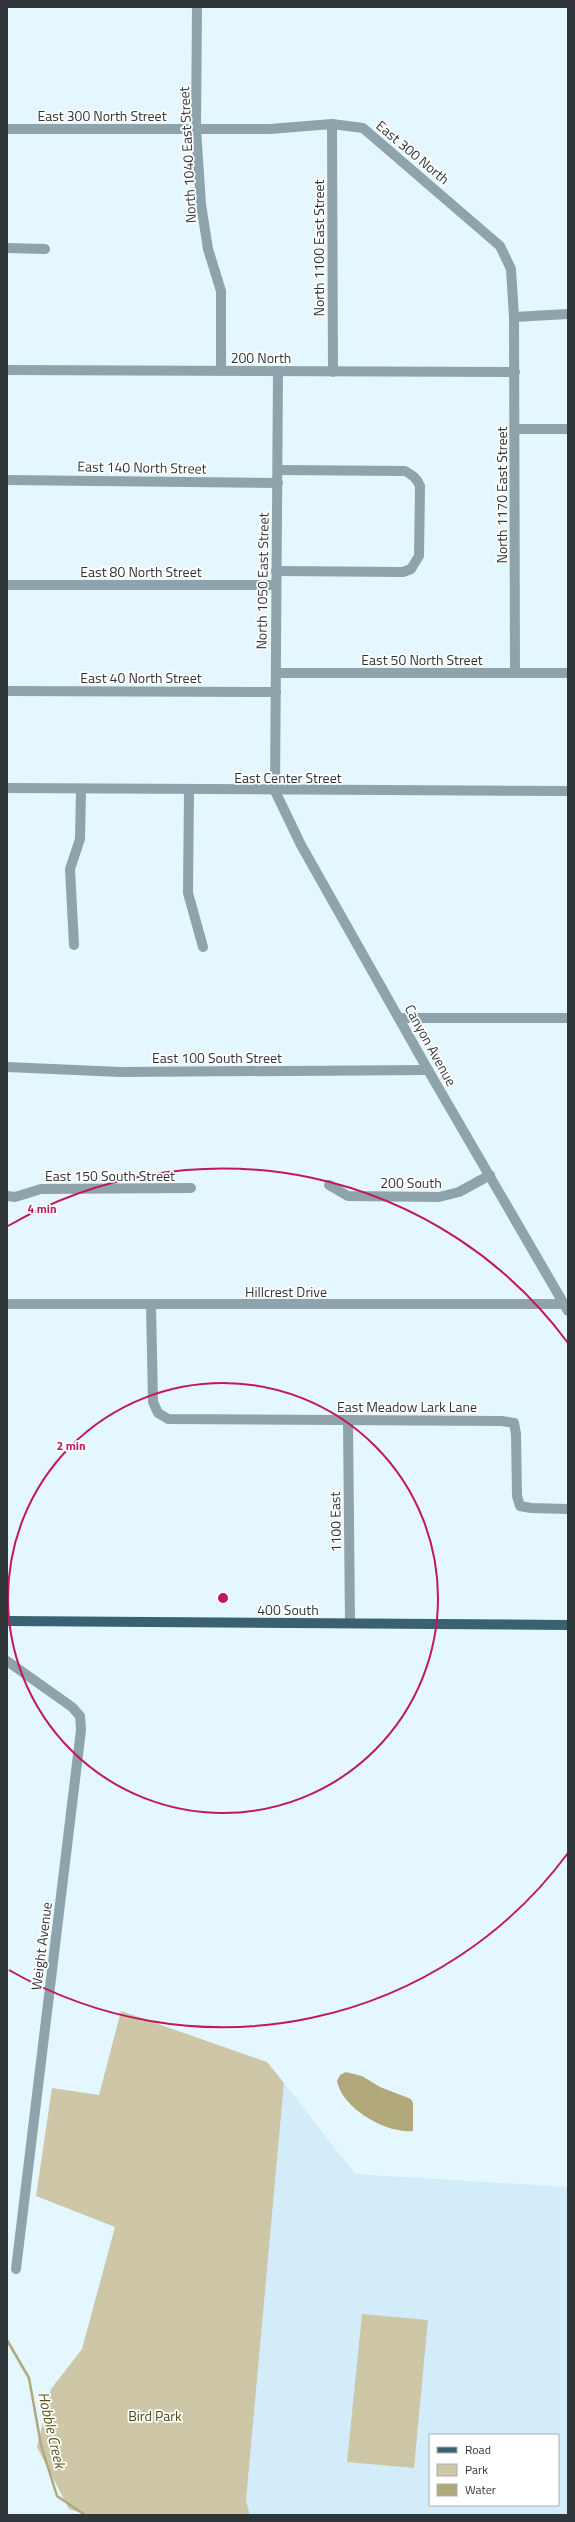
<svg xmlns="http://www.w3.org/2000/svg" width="575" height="2522" font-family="'Titillium Web',sans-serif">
	<rect width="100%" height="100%" fill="#e4f7ff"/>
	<path fill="#d2edf9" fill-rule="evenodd" d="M284,2083l71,91 213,13v328h-318l-4,-14zM430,2435h128v70h-128z"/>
	<g fill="#cdc7a8">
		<path d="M121,2011l146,51 17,21 -38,418 4,14h-163l-18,-6 -32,-62 14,-58 31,-40 33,-122 -79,-31 16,-108 47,7z"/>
		<path d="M362,2314l66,6 -14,148 -67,-6z"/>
	</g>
	<path fill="#b1a97c" d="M346,2072l16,4 18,11 31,12 2,4v28c-27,3 -71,-23 -76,-50l3,-6z"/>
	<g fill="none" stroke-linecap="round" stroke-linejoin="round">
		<path stroke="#b1a97c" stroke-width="2.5" d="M7,2340l22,38 12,67 16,51 28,19"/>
		<g stroke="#8ea3ac" stroke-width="10">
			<path d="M197,7l-1,122 5,75 7,45 13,42v80"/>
			<path d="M332,124l1,248"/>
			<path d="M7,129h263l62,-5 31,4 137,118 11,23 3,48 1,356"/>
			<path d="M7,248l38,1"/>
			<path d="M514,317l54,-3"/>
			<path d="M7,370l508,2"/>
			<path d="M278,371l-3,420 26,54 127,225 140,241"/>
			<path d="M516,429h52"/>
			<path d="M7,480l271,3"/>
			<path d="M276,571l127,1 8,-3 8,-13 1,-70c-3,-8 -8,-11 -15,-15l-127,-1"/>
			<path d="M7,585h268"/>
			<path d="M276,673h292"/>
			<path d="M7,691l269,1"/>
			<path d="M7,788l561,3"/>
			<path d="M189,790l-1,103 15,54"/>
			<path d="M74,945l-4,-76 10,-30 1,-50"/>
			<path d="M400,1018h168"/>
			<path d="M7,1067l113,5 308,-2"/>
			<path d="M329,1185l19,11 91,1 20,-5 31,-17"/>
			<path d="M7,1196l8,1 26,-8 150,-1"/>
			<path d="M7,1304h557"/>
			<path d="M151,1305l2,97 5,11 10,6 334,2 12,2 2,11 1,62 3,10 11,2 37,1"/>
			<path d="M348,1420l2,203"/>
			<path d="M7,1661l65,46 8,9 1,14 -65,539"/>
		</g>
		<path stroke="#396171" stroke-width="10" d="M7,1621l561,4"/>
	</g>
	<g fill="none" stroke="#c2185b" stroke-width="2">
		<circle cx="223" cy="1598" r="215"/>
		<path d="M568 1853A429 429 0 0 1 9 1970M8 1226A429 429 0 0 1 568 1343"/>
	</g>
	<g text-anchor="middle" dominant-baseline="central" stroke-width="3.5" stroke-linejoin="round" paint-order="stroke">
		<g font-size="14" fill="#2f363a" stroke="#fff">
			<text x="102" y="115">East 300 North Street</text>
			<text transform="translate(413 152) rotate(40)">East 300 North</text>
			<text transform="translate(187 155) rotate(-93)">North 1040 East Street</text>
			<text transform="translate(318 248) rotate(-90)">North 1100 East Street</text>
			<text x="261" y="357">200 North</text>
			<text transform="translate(142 467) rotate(1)">East 140 North Street</text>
			<text transform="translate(501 495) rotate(-90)">North 1170 East Street</text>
			<text x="141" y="571">East 80 North Street</text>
			<text transform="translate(262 581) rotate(-89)">North 1050 East Street</text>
			<text x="422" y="659">East 50 North Street</text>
			<text x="141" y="677">East 40 North Street</text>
			<text x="288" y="777">East Center Street</text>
			<text transform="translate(431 1045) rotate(61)">Canyon Avenue</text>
			<text x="217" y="1057">East 100 South Street</text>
			<text x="110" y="1175">East 150 South Street</text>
			<text x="411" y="1182">200 South</text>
			<text x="286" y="1291">Hillcrest Drive</text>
			<text x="407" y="1406">East Meadow Lark Lane</text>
			<text transform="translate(335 1522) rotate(-91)">1100 East</text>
			<text x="288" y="1609">400 South</text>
			<text transform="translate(41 1946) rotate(-83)">Weight Avenue</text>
		</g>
		<g font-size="14" fill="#514811" stroke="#fff">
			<text x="155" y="2415">Bird Park</text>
		</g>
		<g font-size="15" font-style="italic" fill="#59501b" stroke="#fff">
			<text transform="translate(52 2430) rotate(77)">Hobble Creek</text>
		</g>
	</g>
	<circle cx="223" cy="1598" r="6" fill="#c2185b" stroke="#fff" stroke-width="2"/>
	<g font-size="12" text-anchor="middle" font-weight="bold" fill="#c2185b" stroke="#fff" stroke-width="3.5" stroke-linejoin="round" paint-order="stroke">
		<text x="42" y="1213">4 min</text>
		<text x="71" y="1450">2 min</text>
	</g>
	<rect width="575" height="2522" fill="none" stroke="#2f363a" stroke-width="16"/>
	<rect x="429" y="2434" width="130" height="72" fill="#ffffff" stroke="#acafb0"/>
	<rect x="437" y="2447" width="20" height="6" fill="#396171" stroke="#acafb0"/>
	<text x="465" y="2454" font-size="12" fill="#2f363a">Road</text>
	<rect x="437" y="2464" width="20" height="12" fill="#cdc7a8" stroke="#acafb0"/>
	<text x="465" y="2474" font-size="12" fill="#2f363a">Park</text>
	<rect x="437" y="2484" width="20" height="12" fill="#b1a97c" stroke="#acafb0"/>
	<text x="465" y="2494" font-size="12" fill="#2f363a">Water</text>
</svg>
